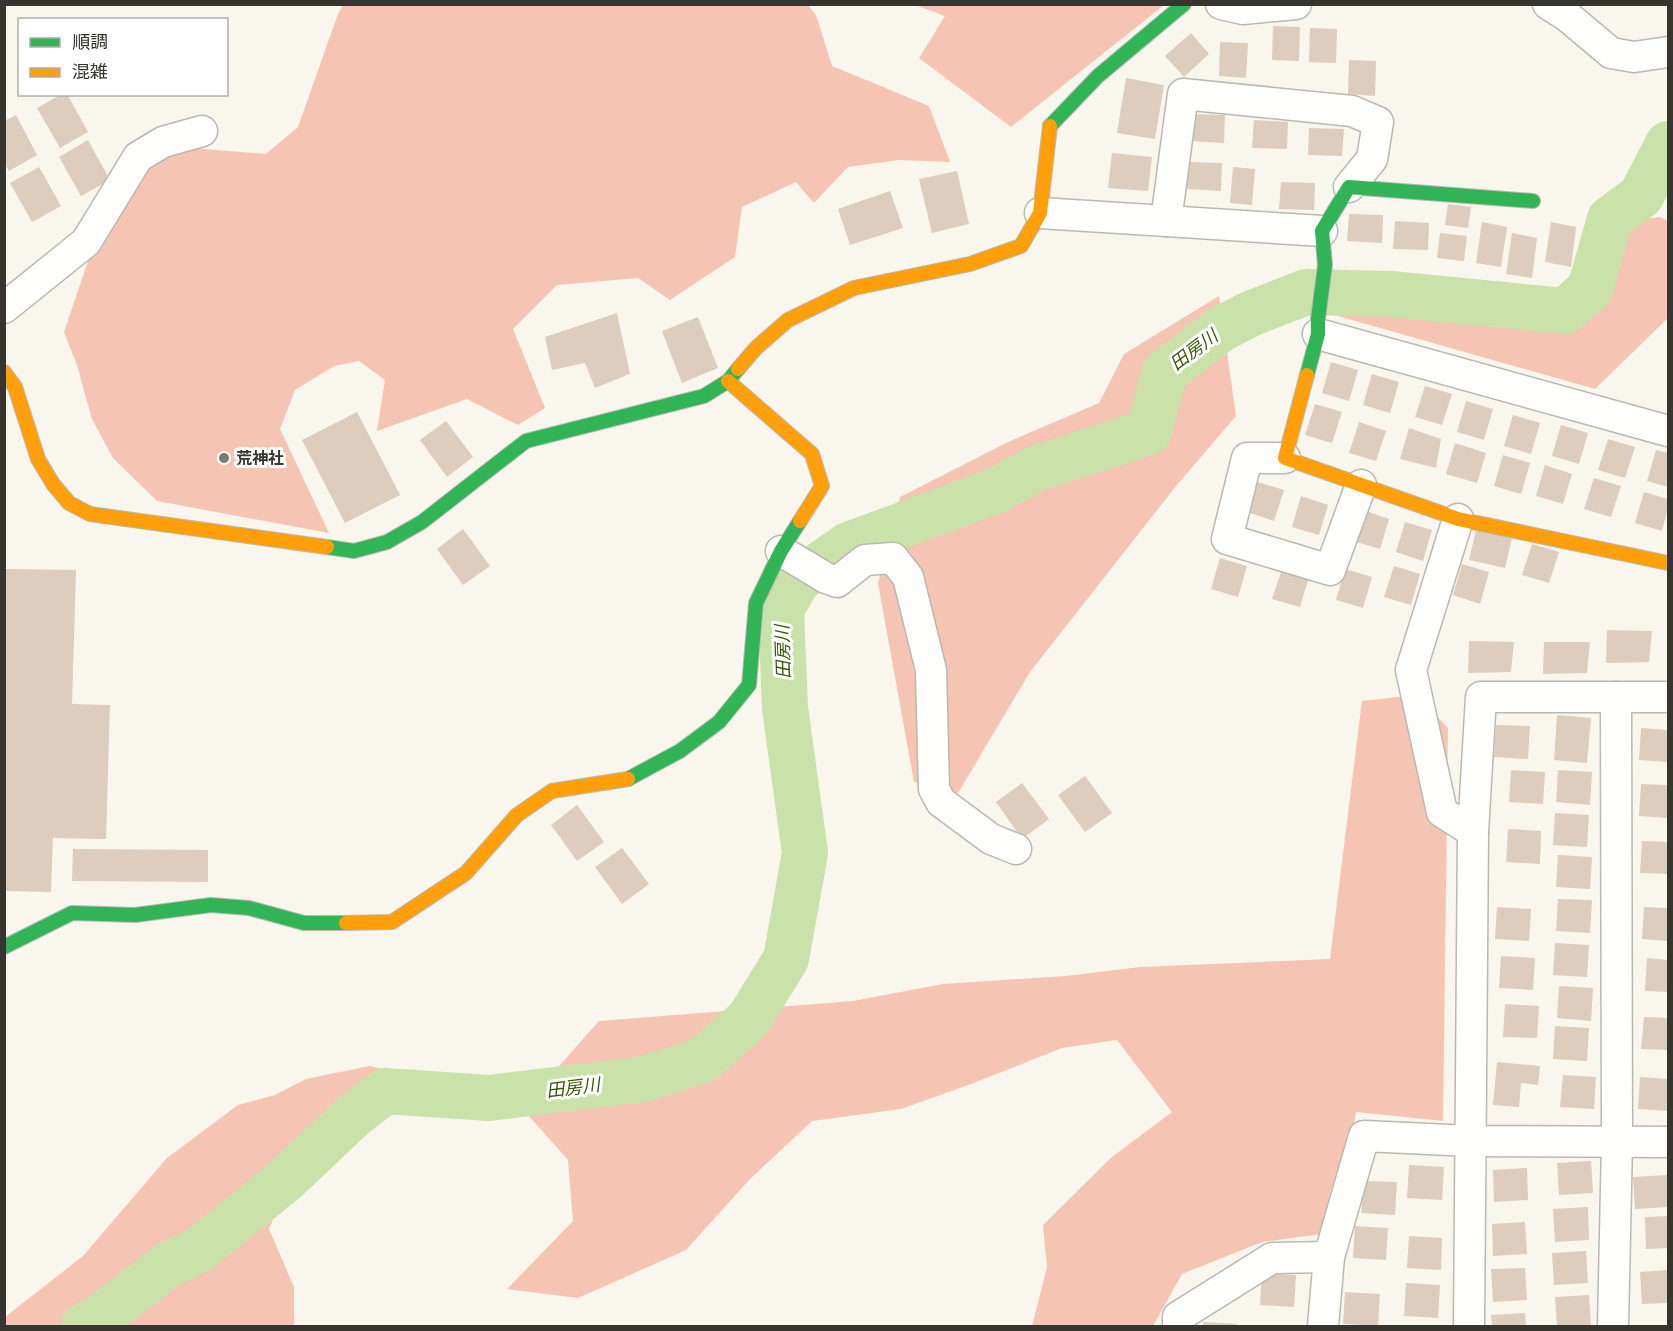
<svg xmlns="http://www.w3.org/2000/svg" width="1673" height="1331" font-family="'Times New Roman','Noto Sans JP',serif">
	<rect width="100%" height="100%" fill="#f9f6ee"/>
	<g fill="#f5c4b2">
		<path d="M343,5h465l8,10 16,51 97,40 21,56 -51,-2 -51,7 -34,36 -18,-21 -54,25 -7,50 -65,43 -32,-22 -81,7 -44,44 32,79 -27,17 -51,-26 -90,32 8,-51 -26,-19 -25,5 -39,24 -15,39 49,104 -172,-32 -44,-43 -21,-39 -15,-54 -13,-33 24,-71 50,-86 43,-28 85,7 32,-27 40,-113z"/>
		<path d="M915,5h249l-153,122 -92,-69 26,-42z"/>
		<path d="M1660,217l8,4v97l-73,71 -257,-73 23,-38 203,36 33,-10 33,-83z"/>
		<path d="M1219,296l17,120 -60,70 -146,186 -72,121 -44,-11 -36,-199 22,-86 108,-55 91,-39 25,-49z"/>
		<path d="M1416,695l32,33 -5,393 -87,-9 -20,120 -74,10 -80,32 -29,52h-121l15,-59 -4,-42 69,-68 60,-45 -55,-72 -55,8 -91,36 -70,25 -89,12 -63,59 -63,70 -108,48 -71,-9 66,-68 -5,-61 -46,-52 77,-87 254,-20 90,-17 123,-8 74,-9 190,-8 32,-258z"/>
		<path d="M369,1066l40,8v19l-115,78 -25,58 25,58v39h-289v-9l78,-61 84,-98 71,-53 37,-10 31,-16z"/>
	</g>
	<g fill="none" stroke-linecap="round" stroke-linejoin="round">
		<path stroke="#cae2aa" stroke-width="46" d="M84,1326l19,-11 66,-51 30,-14 85,-69 70,-66 31,-24 104,7 156,-19 58,-19 46,-41 37,-60 19,-106 -20,-145 -4,-99 17,-29 50,-35 145,-53 42,-23 114,-37 15,-59 57,-44 29,-15 56,-22 84,2 175,17 25,-22 20,-70 31,-23 27,-52"/>
	</g>
	<g fill="#dccdbe">
		<path d="M1273,26l27,1 -1,34 -27,-1z"/>
		<path d="M1310,28l27,1 -1,34 -27,-1z"/>
		<path d="M1191,33l18,21 -25,23 -19,-21z"/>
		<path d="M1220,42l28,1 -2,35 -27,-2z"/>
		<path d="M1349,60l27,1 -1,35 -27,-2z"/>
		<path d="M1126,78l38,7 -9,54 -38,-6z"/>
		<path d="M62,94h5l21,38 -28,16 -23,-40z"/>
		<path d="M1191,114l34,1 -1,28 -34,-2z"/>
		<path d="M16,115l21,40 -28,16 -5,-8v-42z"/>
		<path d="M1254,120l34,2 -1,27 -35,-1z"/>
		<path d="M1309,128l35,1 -2,27 -34,-1z"/>
		<path d="M88,140l22,40 -29,16 -22,-39z"/>
		<path d="M1112,153l40,4 -4,34 -40,-3z"/>
		<path d="M1188,162l34,1 -1,28 -34,-2z"/>
		<path d="M39,167l22,39 -29,16 -22,-39z"/>
		<path d="M1233,167l22,2 -3,36 -22,-2z"/>
		<path d="M957,171l12,53 -37,9 -13,-54z"/>
		<path d="M1281,182l34,1 -1,27 -35,-1z"/>
		<path d="M890,191l13,37 -53,17 -12,-36z"/>
		<path d="M1448,204l23,3 -3,21 -23,-3z"/>
		<path d="M1349,214l34,1 -1,28 -35,-2z"/>
		<path d="M1395,221l34,2 -1,27 -35,-1z"/>
		<path d="M1482,222l25,5 -6,40 -25,-4z"/>
		<path d="M1551,222l25,5 -5,40 -26,-5z"/>
		<path d="M1440,233l27,3 -3,25 -27,-3z"/>
		<path d="M1512,233l25,5 -5,40 -26,-4z"/>
		<path d="M617,313l13,61 -35,14 -10,-25 -33,7 -7,-33z"/>
		<path d="M698,317l20,51 -36,15 -20,-52z"/>
		<path d="M1331,362l27,8 -9,31 -27,-8z"/>
		<path d="M1372,374l27,8 -9,31 -27,-8z"/>
		<path d="M1425,386l27,8 -10,31 -27,-8z"/>
		<path d="M1466,401l27,8 -9,31 -27,-8z"/>
		<path d="M1315,404l27,8 -10,31 -27,-8z"/>
		<path d="M357,412l43,83 -55,28 -43,-83z"/>
		<path d="M1513,415l27,8 -9,31 -27,-8z"/>
		<path d="M446,421l27,36 -26,20 -27,-37z"/>
		<path d="M1359,422l27,9 -10,30 -27,-8z"/>
		<path d="M1561,425l27,8 -9,31 -27,-8z"/>
		<path d="M1409,428l32,11 -5,29 -36,-9z"/>
		<path d="M1608,439l27,8 -10,31 -27,-8z"/>
		<path d="M1455,443l31,10 -9,30 -31,-9z"/>
		<path d="M1656,450l12,3v34l-21,-6z"/>
		<path d="M1503,455l27,8 -9,31 -27,-8z"/>
		<path d="M1545,465l27,9 -9,30 -27,-8z"/>
		<path d="M1594,478l27,8 -10,31 -27,-8z"/>
		<path d="M1257,482l27,8 -10,31 -27,-9z"/>
		<path d="M1644,492l24,7v8l-6,24 -27,-8z"/>
		<path d="M1301,496l27,9 -9,30 -27,-8z"/>
		<path d="M1363,510l26,9 -9,30 -27,-8z"/>
		<path d="M1405,522l27,8 -9,31 -27,-9z"/>
		<path d="M463,529l27,37 -27,19 -26,-36z"/>
		<path d="M1476,530l36,8 -7,30 -36,-8z"/>
		<path d="M1532,544l27,8 -10,31 -27,-8z"/>
		<path d="M1220,558l27,8 -9,31 -27,-8z"/>
		<path d="M1462,564l27,8 -9,32 -27,-9z"/>
		<path d="M1394,566l26,8 -9,31 -27,-8z"/>
		<path d="M4,569l72,1 -4,134 38,1 -4,134 -53,-1 -2,54 -47,-1z"/>
		<path d="M1282,569l27,8 -9,30 -28,-8z"/>
		<path d="M1345,569l27,8 -9,31 -27,-8z"/>
		<path d="M1607,630l45,1 -3,31 -43,1z"/>
		<path d="M1469,641l45,1 -3,30 -43,1z"/>
		<path d="M1544,642h46l-3,31 -44,1z"/>
		<path d="M1557,715l34,3 -4,45 -33,-3z"/>
		<path d="M1496,725l34,1 -2,33 -34,-2z"/>
		<path d="M1641,728l27,2v32l-29,-2z"/>
		<path d="M1511,770l34,2 -2,32 -34,-2z"/>
		<path d="M1558,770l34,2 -2,33 -34,-3z"/>
		<path d="M1085,776l27,37 -27,19 -27,-37z"/>
		<path d="M1022,783l27,36 -27,20 -26,-37z"/>
		<path d="M1641,784l27,1v33l-29,-2z"/>
		<path d="M577,805l27,37 -27,19 -26,-36z"/>
		<path d="M1555,813l34,2 -2,32 -34,-2z"/>
		<path d="M1508,829l33,2 -1,33 -34,-2z"/>
		<path d="M1642,841l26,1v32l-28,-1z"/>
		<path d="M622,848l27,36 -27,20 -27,-37z"/>
		<path d="M73,849l135,1v32l-136,-1z"/>
		<path d="M1558,855l34,2 -2,32 -34,-2z"/>
		<path d="M1558,899l34,1 -2,33 -34,-2z"/>
		<path d="M1497,907l34,2 -2,32 -34,-2z"/>
		<path d="M1644,907l24,1v33l-26,-2z"/>
		<path d="M1555,943l34,2 -2,32 -34,-2z"/>
		<path d="M1501,956l34,2 -2,32 -34,-2z"/>
		<path d="M1647,958l21,2v32l-23,-1z"/>
		<path d="M1559,986l34,2 -2,33 -34,-3z"/>
		<path d="M1505,1004l34,2 -2,32 -34,-1z"/>
		<path d="M1644,1017l24,1v32l-27,-1z"/>
		<path d="M1555,1026l34,2 -2,33 -34,-2z"/>
		<path d="M1497,1062l43,4 -2,19 -17,-2 -2,24 -26,-2z"/>
		<path d="M1563,1075l33,2 -2,32 -34,-2z"/>
		<path d="M1640,1077l28,2v32l-30,-2z"/>
		<path d="M1591,1161l2,32 -34,2 -2,-32z"/>
		<path d="M1409,1165l35,2 -2,33 -35,-2z"/>
		<path d="M1527,1168l1,32 -34,2 -1,-32z"/>
		<path d="M1667,1175l1,32 -33,2 -2,-32z"/>
		<path d="M1364,1181l33,1 -2,33 -34,-2z"/>
		<path d="M1588,1207l1,33 -34,2 -2,-33z"/>
		<path d="M1668,1216v32l-22,1 -1,-32z"/>
		<path d="M1525,1222l2,32 -34,2 -1,-32z"/>
		<path d="M1355,1226l33,2 -2,32 -33,-2z"/>
		<path d="M1409,1236l33,2 -1,32 -34,-2z"/>
		<path d="M1586,1251l2,32 -34,2 -2,-32z"/>
		<path d="M1525,1268l2,32 -34,2 -2,-33z"/>
		<path d="M1668,1270v33l-26,1 -2,-32z"/>
		<path d="M1262,1273l34,2 -2,32 -34,-2z"/>
		<path d="M1406,1283l34,2 -2,33 -34,-2z"/>
		<path d="M1345,1292l35,2 -2,32 -35,-2z"/>
		<path d="M1589,1295l2,31h-34l-2,-29z"/>
		<path d="M1525,1313l1,13h-34l-1,-11z"/>
		<path d="M1203,1322l34,2v2h-34z"/>
	</g>
	<g fill="none" stroke-linecap="round" stroke-linejoin="round">
		<defs>
			<g id="street">
				<path d="M1221,4l22,5 53,-5"/>
				<path d="M1548,4l19,12 44,37 23,4 34,-5"/>
				<path d="M1040,213l282,18"/>
				<path d="M1166,221l17,-127 169,17 26,11 -6,37 -23,28"/>
				<path d="M4,308l82,-66 52,-85 25,-15 39,-11"/>
				<path d="M1318,334l350,97"/>
				<path d="M1285,458h-38l-20,81 103,31 31,-85"/>
				<path d="M1458,519l-47,151 31,142 31,20"/>
				<path d="M781,551l45,27 11,4 28,-22 28,-2 15,19 23,93 3,119 7,13 50,37 25,10"/>
				<path d="M1178,1326v-9l94,-59 57,-1 35,-121 107,5 197,1"/>
				<path d="M1323,1326l6,-69"/>
				<path d="M1469,1326l4,-494 8,-135h187"/>
				<path d="M1613,1326l4,-184 -1,-445"/>
			</g>
			<g id="fast">
				<path d="M1050,126l48,-50 86,-72"/>
				<path d="M1307,375l11,-41v-15l7,-54 -3,-34 27,-44 184,14"/>
				<path d="M327,547l27,4 33,-9 35,-20 104,-81 178,-45 24,-15 10,-12"/>
				<path d="M628,779l52,-28 39,-29 30,-37 7,-82 25,-52 19,-30"/>
				<path d="M4,947l68,-34 63,2 76,-10 38,3 55,15h42"/>
			</g>
			<g id="slow">
				<path d="M738,369l18,-21 32,-28 66,-32 116,-24 51,-18 19,-33 10,-87"/>
				<path d="M4,372l11,15 23,72 15,25 16,19 21,11 237,33"/>
				<path d="M1307,375l-22,83 173,61 210,44"/>
				<path d="M728,381l84,73 10,32 -22,35"/>
				<path d="M346,923l46,-1 74,-49 51,-58 35,-24 76,-12"/>
			</g>
		</defs>
		<use href="#street" stroke="#bab8b3" stroke-width="33"/>
		<use href="#fast" stroke="#bab8b3" stroke-width="16"/>
		<use href="#slow" stroke="#bab8b3" stroke-width="16"/>
		<use href="#street" stroke="#fefefc" stroke-width="30"/>
		<use href="#fast" stroke="#30b455" stroke-width="14"/>
		<use href="#slow" stroke="#ff9f0a" stroke-width="14"/>
	</g>
	<circle fill="#7b7972" stroke="#fff" stroke-width="2" cx="224" cy="458" r="6"/>
	<g text-anchor="middle" dominant-baseline="central" stroke-width="6" stroke-linejoin="round" paint-order="stroke">
		<g font-size="16" font-weight="bold" fill="#373530" stroke="#fff" text-anchor="start">
			<text x="236" y="458">荒神社</text>
		</g>
		<g font-size="18" font-style="italic" fill="#3a5800" stroke="#fff">
			<text transform="translate(1194 350) rotate(-37)">田房川</text>
			<text transform="translate(783 652) rotate(-92)">田房川</text>
			<text transform="translate(573 1088) rotate(-7)">田房川</text>
		</g>
	</g>
	<rect width="1673" height="1331" fill="none" stroke="#373530" stroke-width="12"/>
	<rect x="18" y="18" width="210" height="78" fill="#ffffff" stroke="#afaeac" stroke-width="1.5"/>
	<rect x="30" y="38" width="30" height="9" fill="#30b455" stroke="#afaeac" stroke-width="1.5"/>
	<text x="72" y="48" font-size="18" fill="#373530">順調</text>
	<rect x="30" y="68" width="30" height="9" fill="#ff9f0a" stroke="#afaeac" stroke-width="1.5"/>
	<text x="72" y="78" font-size="18" fill="#373530">混雑</text>
</svg>
